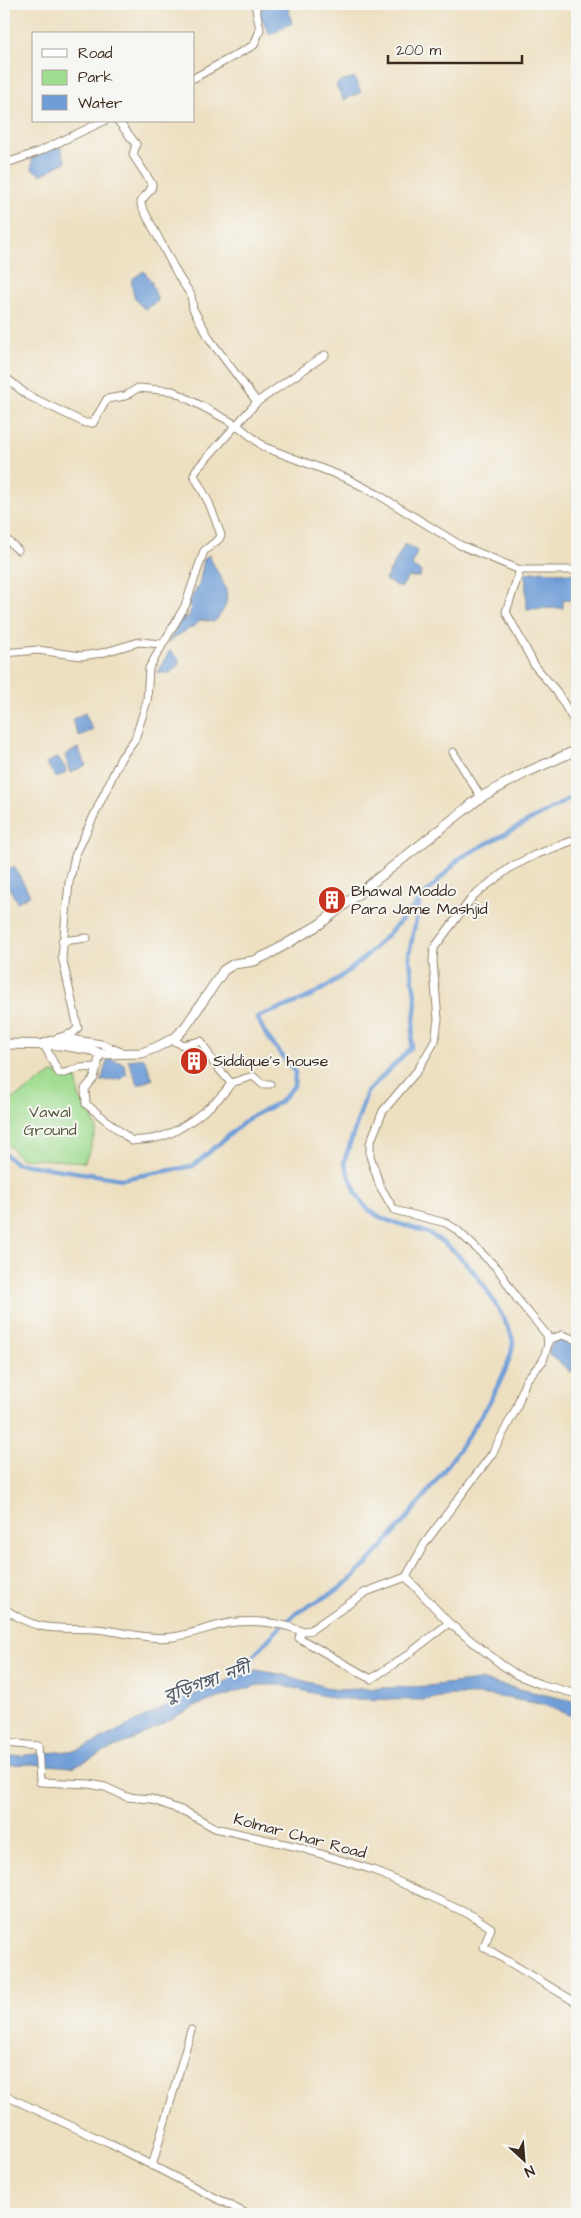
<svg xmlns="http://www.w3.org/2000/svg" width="581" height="2218" font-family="'Architects Daughter','Noto Sans Bengali',sans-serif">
	<rect width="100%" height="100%" fill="#f6f6f2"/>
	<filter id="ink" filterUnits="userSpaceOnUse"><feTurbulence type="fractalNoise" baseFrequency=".02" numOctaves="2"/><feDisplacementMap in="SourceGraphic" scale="10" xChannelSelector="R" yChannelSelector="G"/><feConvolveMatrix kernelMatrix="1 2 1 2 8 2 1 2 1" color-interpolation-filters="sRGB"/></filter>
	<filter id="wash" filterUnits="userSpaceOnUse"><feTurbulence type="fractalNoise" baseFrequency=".0096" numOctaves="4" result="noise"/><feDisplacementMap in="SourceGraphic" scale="20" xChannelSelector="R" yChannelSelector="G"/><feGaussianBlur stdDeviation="1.12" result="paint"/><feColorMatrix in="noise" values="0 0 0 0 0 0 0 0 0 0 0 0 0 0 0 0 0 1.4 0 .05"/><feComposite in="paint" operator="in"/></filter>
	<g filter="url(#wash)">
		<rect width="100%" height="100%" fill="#ede0c1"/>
		<path fill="#a0dd91" stroke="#6e8458" d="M52,1073l24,4 3,20 10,13 8,19 -12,33 -65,-4 -16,-18v-35z"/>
		<g fill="#6e9dd7" stroke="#54647a">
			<path d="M259,4h28l5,19 -22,12 -13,-25z"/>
			<path d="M354,77l7,15 -17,8 -8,-14 3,-4z"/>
			<path d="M60,146l6,16 -25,13 -9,-6v-11l12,-7z"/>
			<path d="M144,271l7,10 7,20 -13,8c-11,-7 -14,-19 -13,-30z"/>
			<path d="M405,544l12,7 -5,15 9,6 -1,5h-12l-7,11 -16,-8z"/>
			<path d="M209,555c11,26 31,41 5,67l-13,-2c-10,10 -22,13 -33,23l14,-26h7l2,-9 -4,-4 12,-19 5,-26z"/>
			<path d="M543,571l31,3 2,25 -13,2v7l-36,1 -2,-36z"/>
			<path d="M170,650l9,9v6l-9,8h-13z"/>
			<path d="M85,713l8,17 -14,6 -6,-13v-4z"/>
			<path d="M78,748l8,17 -16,8 -5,-18z"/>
			<path d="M58,757l8,12 -1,4 -9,5 -10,-15z"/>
			<path d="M14,866l16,29 -13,7 -13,-23v-7z"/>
			<path d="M108,1058l16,6 3,10 -5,5 -21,2z"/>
			<path d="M144,1058l9,21 -15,6 -10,-25z"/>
			<path d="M562,1338l9,4 6,8v19l-6,3 -23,-19 5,-13z"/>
			<path d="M256,1670l28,5 52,15 92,-4 51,-6 98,22v16l-36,-14 -53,-9h-36l-27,5 -89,-1 -55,-14h-23l-63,21 -57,31 -66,30 -39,-3 -29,1v-8l75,-7 104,-52z"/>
		</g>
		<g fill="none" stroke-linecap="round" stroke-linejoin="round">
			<g stroke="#6e9dd7" stroke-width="4.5">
				<path d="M4,1153l11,10 107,16 71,-13 56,-48 31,-16 14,-16 1,-14 -29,-37 -9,-18c18,-7 39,-13 57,-23 42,-23 73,-58 105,-93"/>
				<path d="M231,1681c23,-24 42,-51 69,-70 15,-10 34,-17 48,-29 44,-39 160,-183 165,-240 0,-11 -28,-56 -36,-66 -13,-17 -34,-37 -54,-45 -21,-8 -42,-8 -58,-25 -10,-10 -15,-31 -21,-44l23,-70 44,-44 5,-46 -7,-48 11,-54 40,-42 117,-63"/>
			</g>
		</g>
	</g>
	<g filter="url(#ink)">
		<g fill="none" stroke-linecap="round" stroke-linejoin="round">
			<defs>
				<g id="minor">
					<path d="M194,78l60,-33 6,-15 -5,-26"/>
					<path d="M118,121l18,23 -3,11 19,29c1,9 -12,12 -11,21l38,72 12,18 2,14 18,32 46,61"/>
					<path d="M4,164l34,-12 66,-31"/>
					<path d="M4,376l23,19 58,28h8l14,-24 18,-3 13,-8 35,3 64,34 27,22 82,31 31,16 83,51 60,25h57"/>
					<path d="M4,537l14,13"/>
					<path d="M520,570l-14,42 29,54 22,26 20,34"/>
					<path d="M4,653l34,-3 43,6 21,-3 37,-11 23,2"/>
					<path d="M453,752l28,45"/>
					<path d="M62,941l25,-3"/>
					<path d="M64,1038l37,6 20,8"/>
					<path d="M100,1054l-6,24 -9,11 1,15 46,37c9,-1 19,-1 28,-4 20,-5 61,-36 71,-54l-18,-21 -12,-21 -18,4 -12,-5"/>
					<path d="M98,1067l-19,1 -14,5h-6l-16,-30 30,-10 5,-5 -16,-71 7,-74 6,-27 46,-98 14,-19 12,-38 2,-33 36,-62 19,-55 15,-12 2,-4 -12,-32 -15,-28 2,-5 61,-68 68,-47"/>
					<path d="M231,1083l22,-7 9,8h8"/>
					<path d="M548,1340l14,-5 15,5"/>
					<path d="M406,1577l19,-34 67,-89 24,-45 10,-29 17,-19 5,-17 -1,-9 -29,-35 -20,-31 -41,-39 -11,-7 -52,-13 -14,-24 -10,-30v-13l13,-32 34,-40 18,-30 3,-22 -5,-57 1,-14 40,-53 37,-28 24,-12 42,-16"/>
					<path d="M4,1608c39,29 59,17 101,22 22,3 46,10 68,7 22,-3 42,-13 63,-15 14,-1 33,0 46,3 12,2 17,8 29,5l55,-38 40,-15 43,46 53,42 15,10 23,9 37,10"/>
					<path d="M301,1632l-2,6 72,41 35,-23 43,-33"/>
					<path d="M4,1743l34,3 2,36 49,2 16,3 22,10 24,2 35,13 29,16 83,19 75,23 100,46 18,12 -7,19 93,56"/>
					<path d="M4,2095l106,49 137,70"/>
					<path d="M152,2166l39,-136"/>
				</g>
				<path id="major" d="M4,1044l57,1 31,5 8,4 42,-1 15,-6 19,-10 10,-11 38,-56 10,-6 20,-3 17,-8 49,-29 161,-127 44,-24 52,-23"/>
			</defs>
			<use href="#minor" stroke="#948570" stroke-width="9"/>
			<use href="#major" stroke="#948570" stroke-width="11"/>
			<use href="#minor" stroke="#fff" stroke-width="7"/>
			<use href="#major" stroke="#fff" stroke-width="9"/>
		</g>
	</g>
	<defs>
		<symbol id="building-disc" viewBox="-11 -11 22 22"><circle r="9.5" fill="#c8321e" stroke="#f6f6f2"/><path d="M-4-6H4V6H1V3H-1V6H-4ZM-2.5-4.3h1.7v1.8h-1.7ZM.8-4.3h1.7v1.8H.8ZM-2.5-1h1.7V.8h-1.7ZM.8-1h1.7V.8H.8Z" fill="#fff"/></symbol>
	</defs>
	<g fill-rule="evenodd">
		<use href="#building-disc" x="316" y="884" width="32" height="32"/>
		<use href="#building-disc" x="178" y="1045" width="32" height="32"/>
	</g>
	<g text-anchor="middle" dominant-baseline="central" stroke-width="4" stroke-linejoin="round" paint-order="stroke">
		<g font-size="16" fill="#3b2a1e" stroke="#f6f6f2" text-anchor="start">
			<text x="351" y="891">Bhawal Moddo<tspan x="351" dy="18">Para Jame Mashjid</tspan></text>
			<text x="213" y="1061">Siddique's house</text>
		</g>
		<g font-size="16" fill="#54573b" stroke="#f6f6f2">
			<text x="50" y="1112">Vawal<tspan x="50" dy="18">Ground</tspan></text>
		</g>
		<g font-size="16" fill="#3b2a1e" stroke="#f6f6f2">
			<text transform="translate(300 1836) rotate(15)">Kolmar Char Road</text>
		</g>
		<g font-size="18" font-style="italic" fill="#4f5868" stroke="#f6f6f2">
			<text transform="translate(207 1682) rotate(-20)">বুড়িগঙ্গা নদী</text>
		</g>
	</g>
	<rect width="581" height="2218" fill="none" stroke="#f6f6f2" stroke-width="20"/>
	<rect x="32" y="32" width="162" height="90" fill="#f6f6f2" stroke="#aba49d"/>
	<rect x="42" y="49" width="25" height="8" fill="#ffffff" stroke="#aba49d"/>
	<text x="78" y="58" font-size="15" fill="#3b2a1e">Road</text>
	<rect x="42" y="70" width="25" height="15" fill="#a0dd91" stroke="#aba49d"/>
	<text x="78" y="82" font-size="15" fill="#3b2a1e">Park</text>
	<rect x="42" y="95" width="25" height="15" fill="#6e9dd7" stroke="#aba49d"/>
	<text x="78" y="108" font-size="15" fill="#3b2a1e">Water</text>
	<g transform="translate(524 2160) rotate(154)" stroke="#f6f6f2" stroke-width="4" paint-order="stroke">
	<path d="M0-4L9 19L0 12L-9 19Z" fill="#3b2a1e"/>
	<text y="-8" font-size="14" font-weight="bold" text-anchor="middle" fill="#3b2a1e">N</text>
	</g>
	<path d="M388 55v8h134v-8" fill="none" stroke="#3b2a1e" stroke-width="2.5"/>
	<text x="396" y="55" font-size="15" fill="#3b2a1e" stroke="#f6f6f2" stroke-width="4" paint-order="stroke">200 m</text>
</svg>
